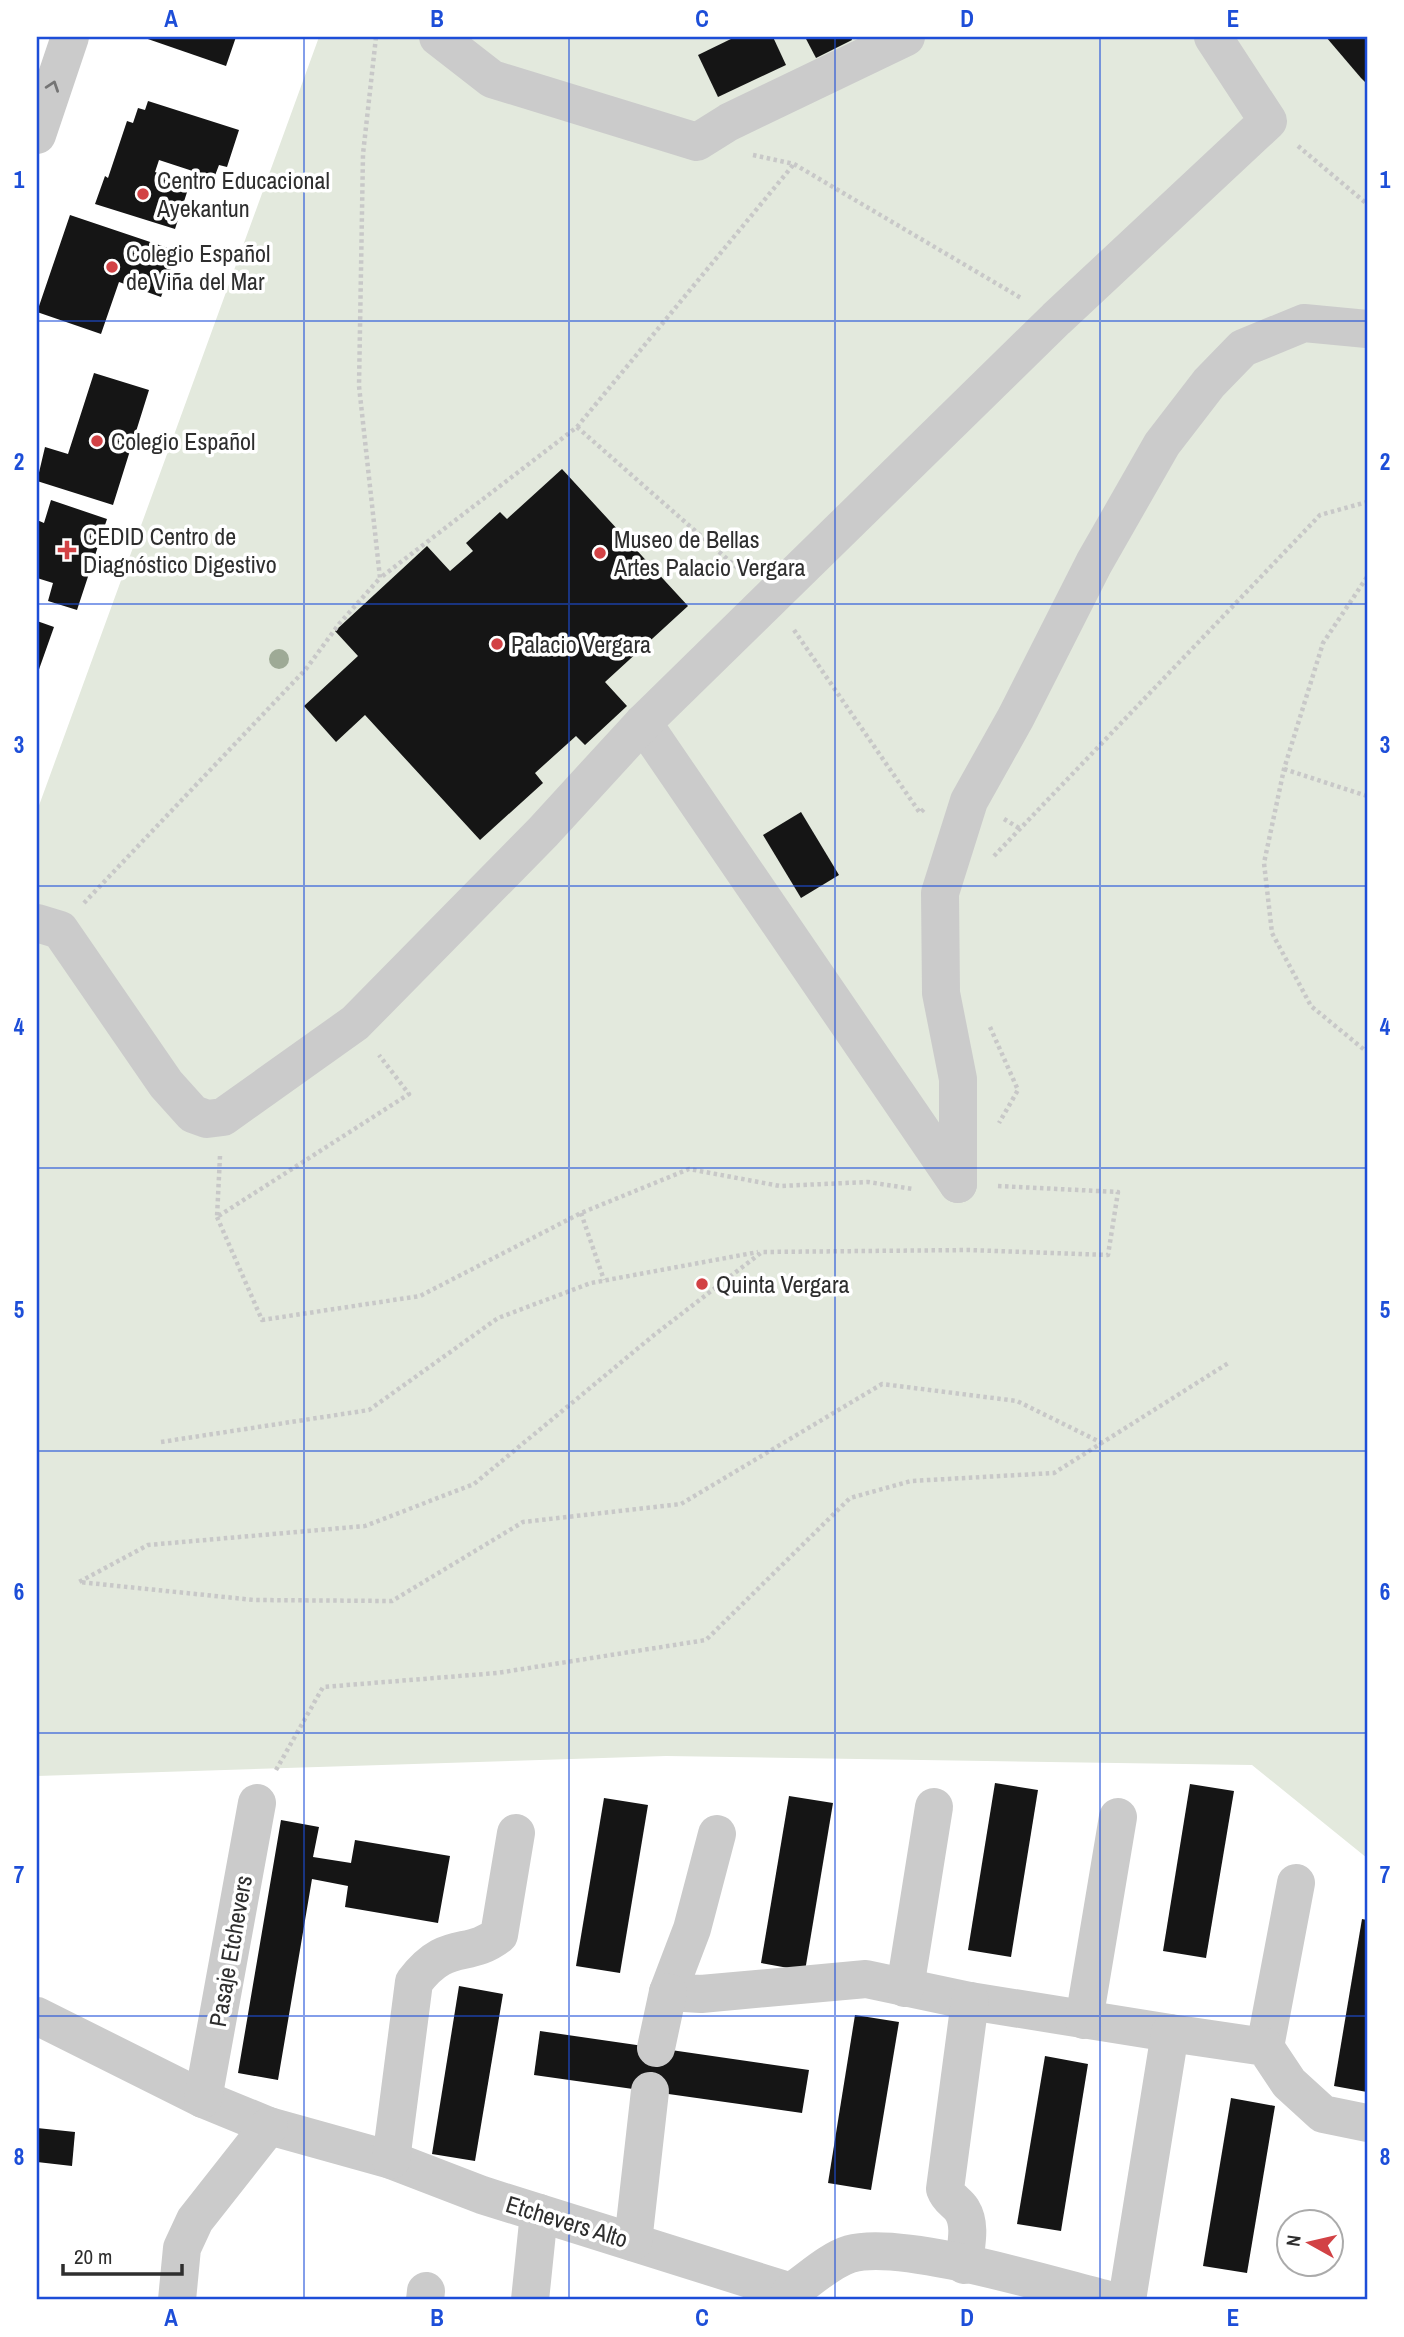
<svg xmlns="http://www.w3.org/2000/svg" width="1404" height="2337" font-family="'Archivo Narrow',sans-serif">
	<rect width="100%" height="100%" fill="#fff"/>
	<path fill="#e3e9dd" d="M319,37h1048v1821l-115,-93 -586,-9 -629,20v-965z"/>
	<g fill="#151515">
		<path d="M142,37h94l-10,29z"/>
		<path d="M735,37h38l13,28 -68,32 -20,-42z"/>
		<path d="M805,37h46l1,3 -36,18z"/>
		<path d="M1326,37h41v47l-6,-6z"/>
		<path d="M148,101l91,29 -12,37 -8,-2 -5,13 -55,-18 -4,12 35,11 -15,46 -80,-25 10,-28 3,2 19,-57 6,2 5,-15 7,2z"/>
		<path d="M70,215l107,36 -16,46 -42,-15 -18,52 -64,-22z"/>
		<path d="M94,373l55,17 -36,115 -76,-24 8,-34 23,7z"/>
		<path d="M562,469l126,137 -83,76 22,24 -42,39 -9,-9 -41,37 8,10 -63,57 -115,-125 -29,27 -32,-36 54,-50 -23,-25 92,-85 23,25 23,-20 -7,-8 34,-31 7,7z"/>
		<path d="M51,500l56,19 -30,91 -29,-9 5,-18 -16,-5v-58l7,3z"/>
		<path d="M37,621l17,6 -17,48z"/>
		<path d="M801,812l38,63 -38,23 -38,-63z"/>
		<path d="M995,1783l43,7 -27,167 -43,-7z"/>
		<path d="M1190,1784l44,7 -28,167 -43,-7z"/>
		<path d="M789,1796l44,7 -28,168 -44,-8z"/>
		<path d="M604,1798l44,7 -28,168 -44,-7z"/>
		<path d="M281,1820l38,7 -6,30 38,6 4,-23 95,16 -12,67 -93,-16 3,-21 -36,-7 -34,201 -40,-7z"/>
		<path d="M1362,1919l5,1v172l-33,-6z"/>
		<path d="M459,1986l44,8 -28,167 -43,-7z"/>
		<path d="M855,2015l44,7 -28,168 -43,-7z"/>
		<path d="M540,2031l269,39 -7,43 -268,-38z"/>
		<path d="M1045,2056l43,8 -27,167 -44,-7z"/>
		<path d="M1231,2098l44,8 -28,167 -44,-7z"/>
		<path d="M37,2128l38,4 -3,34 -35,-4z"/>
	</g>
	<g fill="none" stroke-linecap="round" stroke-linejoin="round">
		<g stroke="#c8c8c8" stroke-width="4.5" stroke-dasharray="3.5 3.5" stroke-linecap="butt">
			<path d="M376,37l-13,117 -4,232 21,192 197,-151 217,-263"/>
			<path d="M1298,146l69,58"/>
			<path d="M753,155l41,9 227,134"/>
			<path d="M577,427l165,145"/>
			<path d="M1367,577l-44,66 -39,126 -20,94 8,70 39,73 56,46"/>
			<path d="M794,630l126,183 5,-5"/>
			<path d="M1284,769l83,27"/>
			<path d="M1004,819l15,9"/>
			<path d="M994,856l326,-341 47,-13"/>
			<path d="M84,903l222,-234 33,-45 41,-46"/>
			<path d="M990,1027l28,63 -19,33"/>
			<path d="M220,1156l-3,61 192,-123 -30,-39"/>
			<path d="M998,1186l120,6 -10,63 -139,-5 -207,2 -108,83 -180,149 -109,42 -217,19 -69,37 175,18 138,1 131,-79 158,-18 201,-120 135,17 85,42"/>
			<path d="M581,1213l23,67"/>
			<path d="M217,1217l45,103 158,-24 161,-83 108,-44 91,17 88,-4 45,7"/>
			<path d="M161,1442l208,-32 129,-92 93,-35 167,-31"/>
			<path d="M276,1770l47,-83 174,-14 209,-33 144,-142 61,-17 143,-8 176,-111"/>
		</g>
		<g stroke="#cbcbcb" stroke-width="38">
			<path d="M438,37l54,42 205,63 32,-20 177,-85"/>
			<path d="M37,135l33,-98"/>
			<path d="M643,723l315,461"/>
			<path d="M37,923l23,7 106,154 27,30 14,5 16,-2 132,-94 188,-191 100,-109 413,-404 212,-198 -55,-84"/>
			<path d="M958,1184v-105l-17,-86 -1,-100 29,-92 47,-84 78,-154 68,-119 47,-61 34,-35 61,-25 63,6"/>
			<path d="M717,1834l-25,95 -24,63 33,2 165,-15 104,22 200,32"/>
			<path d="M905,1988l29,-181"/>
			<path d="M37,2016l166,83 66,27 122,34 91,35 309,97"/>
			<path d="M1084,2020l34,-203"/>
			<path d="M1265,2047l31,-164"/>
			<path d="M656,2048l12,-56"/>
			<path d="M203,2099l54,-296"/>
			<path d="M391,2160l23,-178c33,-44 53,-22 85,-47l17,-102"/>
			<path d="M633,2242l17,-151"/>
			<path d="M964,2265c1,-17 8,-39 -2,-55 -5,-8 -13,-10 -17,-21l25,-188"/>
			<path d="M177,2300l5,-52 13,-28 74,-94"/>
			<path d="M425,2300l1,-9"/>
			<path d="M530,2300l9,-87"/>
			<path d="M786,2300l5,-8c18,-12 39,-32 59,-38 51,-15 203,32 259,46"/>
			<path d="M1127,2300l43,-267 95,14 24,36 34,31 44,9"/>
		</g>
	</g>
	<circle fill="#9eaa96" cx="279" cy="659" r="10"/>
	<defs><path id="oneway-chevron" d="M-2-3.5L2.5 0L-2 3.5" fill="none" stroke-width="1.6" stroke-linecap="round" stroke-linejoin="round" transform="scale(1.75)"/></defs>
	<use stroke="#757575" href="#oneway-chevron" transform="translate(53 86) rotate(-71)"/>
	<path fill="none" stroke="#1d4ed8" stroke-width="2" stroke-opacity="0.55" d="M304,37v2263M569,37v2263M835,37v2263M1100,37v2263M37,321h1330M37,604h1330M37,886h1330M37,1168h1330M37,1451h1330M37,1733h1330M37,2016h1330"/>
	<g fill="#d24245" stroke="#fff" stroke-width="2.5">
		<circle cx="143" cy="194" r="7"/>
		<circle cx="112" cy="267" r="7"/>
		<circle cx="97" cy="441" r="7"/>
		<path d="M63.5 539.5h7v7h7v7h-7v7h-7v-7h-7v-7h7z"/>
		<circle cx="600" cy="553" r="7"/>
		<circle cx="497" cy="644" r="7"/>
		<circle cx="702" cy="1284" r="7"/>
	</g>
	<g text-anchor="middle" dominant-baseline="central" stroke-width="7" stroke-linejoin="round" paint-order="stroke">
		<g font-size="24" fill="#2e2e2e" stroke="#fff" text-anchor="start">
			<text x="157" y="180">Centro Educacional<tspan x="157" dy="28">Ayekantun</tspan></text>
			<text x="126" y="253">Colegio Español<tspan x="126" dy="28">de Viña del Mar</tspan></text>
			<text x="111" y="441">Colegio Español</text>
			<text x="83" y="536">CEDID Centro de<tspan x="83" dy="28">Diagnóstico Digestivo</tspan></text>
			<text x="614" y="539">Museo de Bellas<tspan x="614" dy="28">Artes Palacio Vergara</tspan></text>
			<text x="511" y="644">Palacio Vergara</text>
			<text x="716" y="1284">Quinta Vergara</text>
		</g>
		<g font-size="24" fill="#2e2e2e" stroke="#fff">
			<text transform="translate(230 1951) rotate(-80)">Pasaje Etchevers</text>
			<text transform="translate(567 2221) rotate(17)">Etchevers Alto</text>
		</g>
	</g>
	<rect width="1404" height="2337" fill="none" stroke="#ffffff" stroke-width="77"/>
	<g transform="translate(1310 2243) rotate(278)"><circle r="33" fill="#ffffff" stroke="#ababab" stroke-width="2"/>
	<path d="M0-5L12 26L0 18L-12 26Z" fill="#d24245"/>
	<text y="-10" font-size="19" font-weight="bold" text-anchor="middle" fill="#2e2e2e">N</text>
	</g>
	<path d="M63 2264v10h119v-10" fill="none" stroke="#2e2e2e" stroke-width="3.5"/>
	<text x="74" y="2264" font-size="21" fill="#2e2e2e" stroke="#ffffff" stroke-width="5" paint-order="stroke">20 m</text>
	<rect x="38" y="38" width="1328" height="2260" fill="none" stroke="#1d4ed8" stroke-width="2.5"/>
	<g font-size="23" text-anchor="middle" font-weight="bold" fill="#1d4ed8">
		<text x="171" y="27">A</text>
		<text x="437" y="27">B</text>
		<text x="702" y="27">C</text>
		<text x="967" y="27">D</text>
		<text x="1233" y="27">E</text>
		<text x="19" y="188">1</text>
		<text x="1385" y="188">1</text>
		<text x="19" y="470">2</text>
		<text x="1385" y="470">2</text>
		<text x="19" y="753">3</text>
		<text x="1385" y="753">3</text>
		<text x="19" y="1035">4</text>
		<text x="1385" y="1035">4</text>
		<text x="19" y="1318">5</text>
		<text x="1385" y="1318">5</text>
		<text x="19" y="1600">6</text>
		<text x="1385" y="1600">6</text>
		<text x="19" y="1883">7</text>
		<text x="1385" y="1883">7</text>
		<text x="19" y="2165">8</text>
		<text x="1385" y="2165">8</text>
		<text x="171" y="2326">A</text>
		<text x="437" y="2326">B</text>
		<text x="702" y="2326">C</text>
		<text x="967" y="2326">D</text>
		<text x="1233" y="2326">E</text>
	</g>
</svg>
